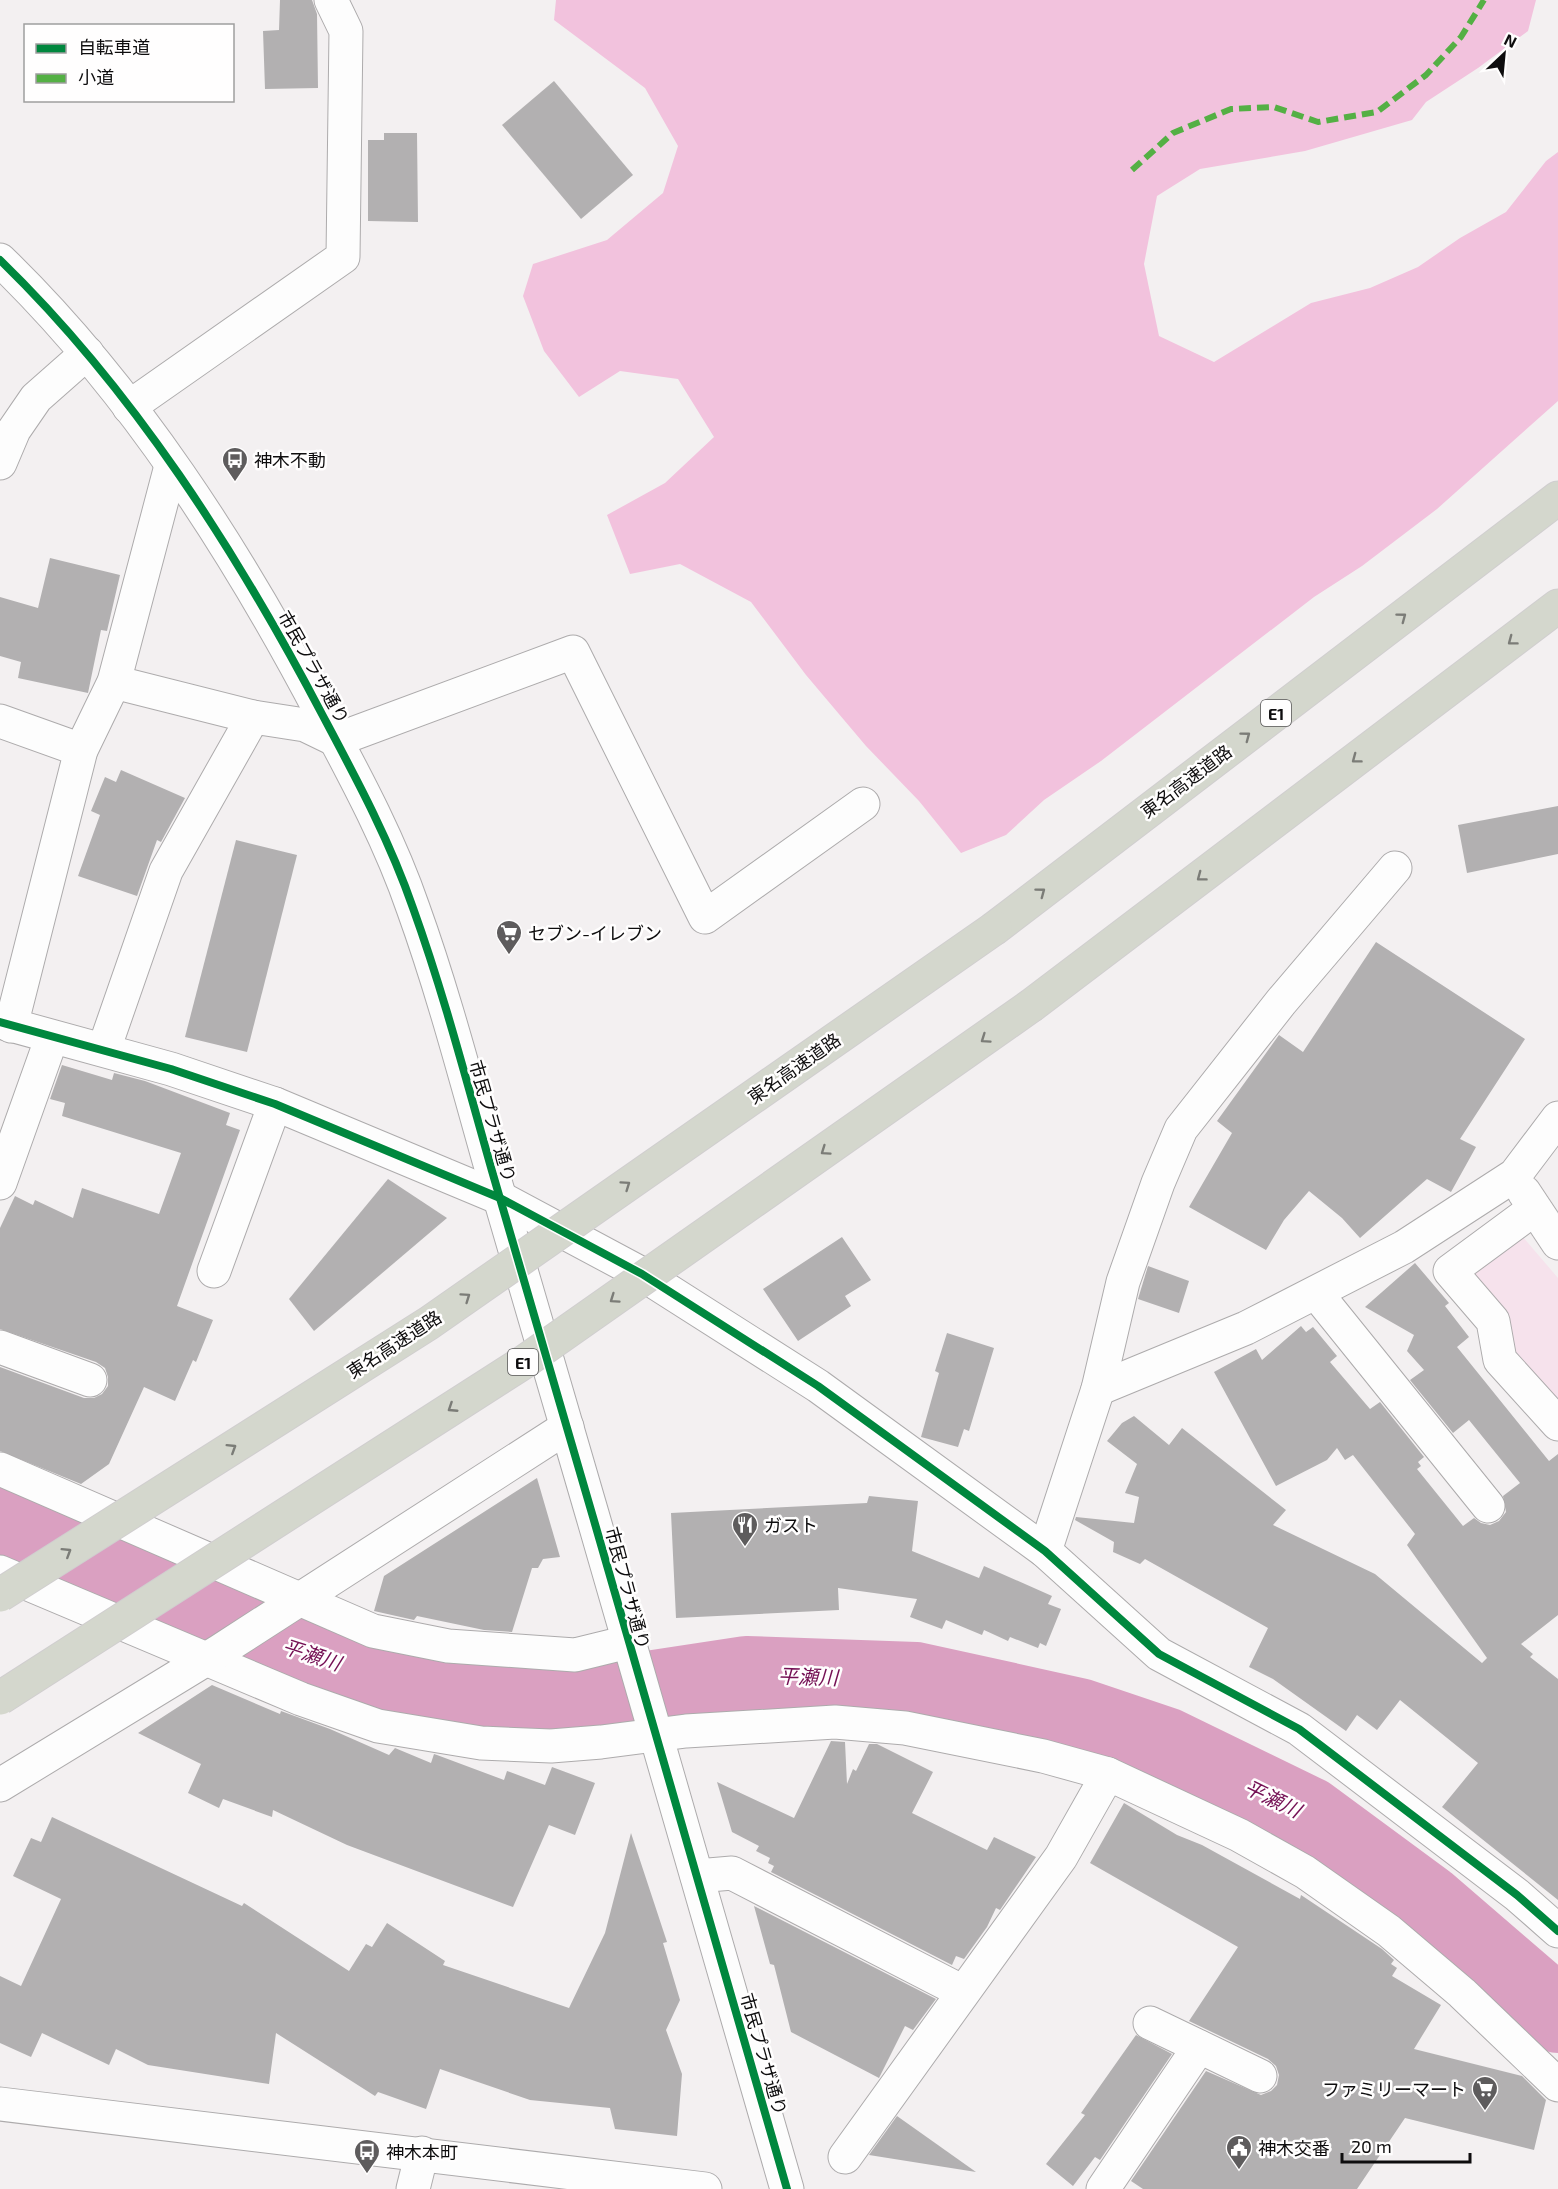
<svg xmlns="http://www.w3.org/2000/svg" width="1558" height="2189" font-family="'Exo 2','Noto Sans JP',sans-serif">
	<rect width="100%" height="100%" fill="#f3f0f1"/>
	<path fill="#f6e2ec" d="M1523,1237l35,41v124l-42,-50 -14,-38 -27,-29 1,-19z"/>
	<path fill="#f2c2dd" d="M556,0h980l-8,31 -50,37 -52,34 -14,18 -107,31 -105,18 -43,27 -13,68 15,72 55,26 97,-59 59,-15 48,-21 42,-29 46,-26 40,-51 12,-9v249l-121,108 -75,57 -48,31 -213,164 -57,39 -38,35 -45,18 -42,-52 -53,-55 -60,-71 -55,-73 -71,-38 -50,10 -23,-59 58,-32 49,-46 -36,-58 -58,-8 -41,26 -35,-46 -21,-55 10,-32 74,-24 56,-47 15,-47 -33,-58 -91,-68z"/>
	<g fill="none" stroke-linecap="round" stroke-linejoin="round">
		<path stroke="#daa0c1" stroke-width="76" d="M0,1517l108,53 193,83 118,32 136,18 191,-29 170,6 163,36 86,29 144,70 118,87 131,113"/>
	</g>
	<g fill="#b2b0b1">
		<path d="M280,0h32l5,14 1,74 -53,1 -2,-58 16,-1z"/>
		<path d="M554,81l79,94 -52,44 -79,-94z"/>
		<path d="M384,133h33l1,89 -50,-1v-81h16z"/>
		<path d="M50,558l70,17 -13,56 -6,-1 -13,63 -70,-15 3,-16 -21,-6v-59l38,11z"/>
		<path d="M121,770l64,28 -24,44 -4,-2 -20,56 -59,-20 22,-61 -9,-4 14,-34 11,5z"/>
		<path d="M1558,806v48l-91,19 -9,-48z"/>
		<path d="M236,840l61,15 -50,197 -62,-15z"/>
		<path d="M1376,942l149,97 -65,100 16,8 -25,45 -24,-13 -67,59 -18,-20 -33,-27 -25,29 -18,30 -77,-43 43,-74 -15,-12 62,-86 24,17z"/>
		<path d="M62,1065l50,15 2,-7 31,8 85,32 -4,12 14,5 -63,176 36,14 -17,42 -3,-2 -18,41 -31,-14 -35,77 -28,20 -81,-33v-84l84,31h10l8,-4 6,-8v-9l-3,-9 -9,-6 -96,-33v-101l15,-32 18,9 2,-5 38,18 9,-30 77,26 22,-61 -119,-37 3,-13 -15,-4z"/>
		<path d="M388,1179l59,39 -133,113 -25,-32z"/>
		<path d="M842,1237l29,43 -26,16 6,10 -53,35 -35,-52z"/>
		<path d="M1415,1263l34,40 -4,3 24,31 -12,10 92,114 9,-7v161l-37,29 12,10 -3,3 28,22v221l-116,-93 36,-44 -78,-63 -23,30 -20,-15 -11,16 -73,-52 -24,-12 19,-39 -123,-69 -5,5 -27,-12 1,-10 -39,-22 1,-3 58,6 5,-26 -14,-4 12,-29 -30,-23 15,-18 12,-7 35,29 13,-17 104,82 -13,15 102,49 107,89 5,-5 -80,-113 8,-11 -62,-79 -8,5 -8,-12 -10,12 -51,26 -62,-114 42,-23 6,11 39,-34 5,6 7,-5 24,29 -7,6 40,47 10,-7 44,55 -6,5 3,4 -4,3 46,57 11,-8 7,5 9,2 9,-4 7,-9 -3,-16 17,-13 -51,-63 -16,13 -43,-53 14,-10 -17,-19 7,-16 -49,-28z"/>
		<path d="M1148,1266l41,15 -10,32 -41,-14z"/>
		<path d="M947,1333l47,15 -25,83 -5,-2 -6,18 -37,-10 18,-64 -4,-2z"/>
		<path d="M537,1478l23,79 -17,2 -5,9h-6l-20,64 -28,-2 -67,-14 -3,4 -40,-9 10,-35z"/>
		<path d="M869,1496l49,5 -6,50 67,27 5,-12 68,30 -4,8 13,5 -15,37 -6,-3 -2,5 -28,-11 -2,4 -24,-11 -2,5 -36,-15 -4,9 -32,-12 7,-18 -79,-11 1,22 -163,8 -5,-105 196,-10z"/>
		<path d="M212,1685l68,29 1,-3 49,18 59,26 6,-7 36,15 3,-9 3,1 67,25 3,-9 38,14 7,-18 43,16 -20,52 -26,-10 -36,82 -166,-62 -74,-35 -1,7 -49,-18 -4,9 -31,-15 13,-29 -63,-31z"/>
		<path d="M831,1741l14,1 2,42 6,-15 3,2 13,-27h8l56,28 -21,41 75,37 7,-13 42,20 -36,53 -4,-2 -9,19 -23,32 -8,-3 -4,9 -181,-93 3,-6 -6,-3 2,-5 -14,-7 3,-5 -27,-14 -15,-50 77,36z"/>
		<path d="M1124,1803l53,32 25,10 98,54 1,-4 81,54 12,11 -3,4 6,4 -5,8 49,29 -27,44 108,27 24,24 -12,50 -129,-32 -48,71h-214l-12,-8 75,-110 55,24 10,-4 6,-6 2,-10 -3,-9 -8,-7 -79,-38 49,-74 -148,-84z"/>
		<path d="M52,1817l190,89 2,-3 105,68 17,-27 6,3 15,-24 58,38 -2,4 126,43 36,-75 26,-100 36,109 -4,1 17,57 -14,30 16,44 -5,62 -62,-7 -5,-21 -80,-8 -90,-31 -14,40 -48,-17 -3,4 -99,-63 -7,51 -121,-19 -32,-16 -7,16 -67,-32 -11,24 -31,-14v-67l21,10 40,-87 -48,-23 18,-38 10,4z"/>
		<path d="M754,1906l182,93 -23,31 -8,-4 -26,52 -88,-46 -17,-67 -4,-1z"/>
		<path d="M1136,2035l36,19 -72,106 -5,-3 -22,29 -27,-22 39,-49 -4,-2z"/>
		<path d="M897,2116l79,56 -107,-17z"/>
	</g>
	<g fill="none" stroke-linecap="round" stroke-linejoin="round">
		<defs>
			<g id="minor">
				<path d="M0,260c133,129 237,292 323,456 33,62 67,125 90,192 31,86 54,175 79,263 33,116 68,231 101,346 63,225 131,447 194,672"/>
				<path d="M129,407l214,-150 3,-226 -15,-31"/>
				<path d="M0,463l14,-33 22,-32 51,-45"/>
				<path d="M114,682l139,35"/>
				<path d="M0,721l81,29"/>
				<path d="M0,1022l171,47 104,35 225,94 142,76 176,112 227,165 114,103 140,75 218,166 41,36"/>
				<path d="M11,1026l70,-276 33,-68 57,-216"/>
				<path d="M104,1049l62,-178 87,-154 52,8 31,15 237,-88 132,265 158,-113"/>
				<path d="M0,1183l52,-146"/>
				<path d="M1524,1192l34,51"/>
				<path d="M1534,1209l-84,62 43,50 7,39 58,64"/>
				<path d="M214,1271l61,-167"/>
				<path d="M1317,1294l171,212"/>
				<path d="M0,1347l90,33"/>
				<path d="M1098,1389l148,-61 158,-81 111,-72 43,-57"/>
				<path d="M0,1469l373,162 75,15 127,9 53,-13"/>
				<path d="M1045,1551l53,-162 25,-107 35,-99 23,-54 100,-127 114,-134"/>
				<path d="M0,1572l301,127 77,27 103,17 70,3 50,-4 85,-11 149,-9 70,6 138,28 65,18 131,61 66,37 84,59 73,62 96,92"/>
				<path d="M0,1785l218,-133 349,-225"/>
				<path d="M697,1876l35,-3 231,119"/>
				<path d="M1150,2023l110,53"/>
				<path d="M0,2104l705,85"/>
				<path d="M845,2157l216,-300 47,-83"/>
				<path d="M413,2189l9,-36"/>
				<path d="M1103,2189l96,-142"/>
			</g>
			<g id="highway">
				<path d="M995,928l563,-430"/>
				<path d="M1032,1005l526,-399"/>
			</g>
		</defs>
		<use href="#minor" stroke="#adabac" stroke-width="35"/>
		<use href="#highway" stroke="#d0cecf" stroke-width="35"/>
		<use href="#minor" stroke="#fdfdfd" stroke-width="33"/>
		<use href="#highway" stroke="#d4d7cd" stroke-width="33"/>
		<defs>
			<g id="highway-bridge">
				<path d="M0,1595l429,-272 566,-395"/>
				<path d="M0,1698l524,-336 508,-357"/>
			</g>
		</defs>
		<use href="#highway-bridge" stroke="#d0cecf" stroke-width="35" stroke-linecap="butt"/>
		<use href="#highway-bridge" stroke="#d4d7cd" stroke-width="33"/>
		<path stroke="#54b044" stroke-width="6" stroke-dasharray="12 6" stroke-linecap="butt" d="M1132,170l41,-37 58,-24 43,-2 44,15 59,-10 49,-37 35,-38 23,-37"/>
		<defs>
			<g id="cycleway">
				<path d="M0,260c133,129 237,292 323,456 33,62 67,125 90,192 31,86 54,175 79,263 33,116 68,231 101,346 63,225 131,447 194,672"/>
				<path d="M0,1022l171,47 104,35 225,94 142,76 176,112 227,165 114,103 140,75 218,166 41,36"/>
			</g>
		</defs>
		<use href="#cycleway" stroke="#fffefe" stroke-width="11"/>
		<use href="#cycleway" stroke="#00873e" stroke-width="8"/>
	</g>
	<defs><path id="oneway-chevron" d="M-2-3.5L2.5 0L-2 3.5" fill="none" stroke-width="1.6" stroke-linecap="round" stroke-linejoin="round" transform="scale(1.5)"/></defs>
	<g stroke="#7b7c77">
		<use href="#oneway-chevron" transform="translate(1402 617) rotate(-37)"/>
		<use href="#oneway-chevron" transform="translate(1512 641) rotate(143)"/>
		<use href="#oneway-chevron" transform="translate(1246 736) rotate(-37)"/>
		<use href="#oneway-chevron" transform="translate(1356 759) rotate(143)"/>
		<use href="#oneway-chevron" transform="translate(1201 877) rotate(143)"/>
		<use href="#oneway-chevron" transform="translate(1041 892) rotate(-37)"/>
		<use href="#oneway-chevron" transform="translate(985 1039) rotate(145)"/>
		<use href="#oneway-chevron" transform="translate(825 1151) rotate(145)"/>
		<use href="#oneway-chevron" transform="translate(626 1185) rotate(-35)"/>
		<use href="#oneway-chevron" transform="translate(466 1297) rotate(-35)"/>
		<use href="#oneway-chevron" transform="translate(614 1299) rotate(145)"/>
		<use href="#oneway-chevron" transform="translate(452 1408) rotate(147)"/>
		<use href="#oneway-chevron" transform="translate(232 1448) rotate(-32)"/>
		<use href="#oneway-chevron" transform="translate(67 1552) rotate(-32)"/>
	</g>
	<defs>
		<symbol id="bus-pin" viewBox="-11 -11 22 30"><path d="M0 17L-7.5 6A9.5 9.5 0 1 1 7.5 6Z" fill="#5e5c5d" stroke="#fffefe"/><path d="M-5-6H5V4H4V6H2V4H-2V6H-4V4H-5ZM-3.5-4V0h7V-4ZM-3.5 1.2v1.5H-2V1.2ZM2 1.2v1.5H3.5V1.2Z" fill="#fff"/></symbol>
		<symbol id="supermarket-pin" viewBox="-11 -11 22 30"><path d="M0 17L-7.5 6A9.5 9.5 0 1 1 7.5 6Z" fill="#5e5c5d" stroke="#fffefe"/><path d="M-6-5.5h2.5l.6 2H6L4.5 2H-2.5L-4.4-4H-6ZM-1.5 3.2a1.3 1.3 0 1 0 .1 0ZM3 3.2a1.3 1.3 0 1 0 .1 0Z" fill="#fff"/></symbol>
		<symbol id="restaurant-pin" viewBox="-11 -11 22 30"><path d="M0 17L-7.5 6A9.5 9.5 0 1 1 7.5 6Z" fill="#5e5c5d" stroke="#fffefe"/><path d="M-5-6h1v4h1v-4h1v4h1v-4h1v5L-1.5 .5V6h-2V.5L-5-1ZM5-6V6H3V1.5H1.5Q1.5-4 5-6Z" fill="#fff"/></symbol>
		<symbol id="civic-pin" viewBox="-11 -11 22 30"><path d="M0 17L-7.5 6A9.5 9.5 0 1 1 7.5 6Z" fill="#5e5c5d" stroke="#fffefe"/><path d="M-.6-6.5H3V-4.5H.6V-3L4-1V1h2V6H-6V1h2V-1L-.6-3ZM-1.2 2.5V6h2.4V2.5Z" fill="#fff"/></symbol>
	</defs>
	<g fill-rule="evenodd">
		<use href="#bus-pin" x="220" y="445" width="30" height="40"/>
		<use href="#supermarket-pin" x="494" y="918" width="30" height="40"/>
		<use href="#restaurant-pin" x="730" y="1510" width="30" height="40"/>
		<use href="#supermarket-pin" x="1470" y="2074" width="30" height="40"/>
		<use href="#civic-pin" x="1224" y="2133" width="30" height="40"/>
		<use href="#bus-pin" x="352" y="2137" width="30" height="40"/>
	</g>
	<g text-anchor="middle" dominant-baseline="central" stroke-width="5" stroke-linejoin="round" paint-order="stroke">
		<g fill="#fffefe" stroke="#565556" stroke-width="1.5">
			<rect x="1261" y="700" width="30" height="26" rx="4.5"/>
			<rect x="508" y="1349" width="30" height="26" rx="4.5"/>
		</g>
		<g font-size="16" font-weight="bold" fill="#0e0d0e">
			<text x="1276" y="713">E1</text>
			<text x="523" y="1362">E1</text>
		</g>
		<g font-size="18" fill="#0e0d0e" stroke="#fffefe" text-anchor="start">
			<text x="254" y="460">神木不動</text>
			<text x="528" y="933">セブン-イレブン</text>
			<text x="764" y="1525">ガスト</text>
			<text x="1466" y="2089" text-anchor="end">ファミリーマート</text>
			<text x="1258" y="2148">神木交番</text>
			<text x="386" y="2152">神木本町</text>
		</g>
		<g font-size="18" fill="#0e0d0e" stroke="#fffefe">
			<text transform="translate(314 667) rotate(61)">市民プラザ通り</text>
			<text transform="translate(1186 781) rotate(-37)">東名高速道路</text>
			<text transform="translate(794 1068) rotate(-35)">東名高速道路</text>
			<text transform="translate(493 1121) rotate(74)">市民プラザ通り</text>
			<text transform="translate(394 1344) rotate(-33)">東名高速道路</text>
			<text transform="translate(628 1588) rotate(75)">市民プラザ通り</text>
			<text transform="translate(764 2054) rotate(74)">市民プラザ通り</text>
		</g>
		<g font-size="20" font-style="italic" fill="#741054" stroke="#fffefe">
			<text transform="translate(312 1654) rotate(18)">平瀬川</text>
			<text transform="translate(808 1676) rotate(2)">平瀬川</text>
			<text transform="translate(1273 1798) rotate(26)">平瀬川</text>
		</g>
	</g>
	<rect x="24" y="24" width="210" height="78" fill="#fffefe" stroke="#9f9e9e" stroke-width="1.5"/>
	<rect x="36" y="44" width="30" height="9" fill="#00873e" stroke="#9f9e9e" stroke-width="1.5"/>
	<text x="78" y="54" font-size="18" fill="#0e0d0e">自転車道</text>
	<rect x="36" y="74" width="30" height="9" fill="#54b044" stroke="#9f9e9e" stroke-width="1.5"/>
	<text x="78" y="84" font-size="18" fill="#0e0d0e">小道</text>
	<g transform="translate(1504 54) rotate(26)" stroke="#fffefe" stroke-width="4.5" paint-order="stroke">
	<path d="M0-4.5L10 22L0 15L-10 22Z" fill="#0e0d0e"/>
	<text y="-9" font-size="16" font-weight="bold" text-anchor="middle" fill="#0e0d0e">N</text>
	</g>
	<path d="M1342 2153v9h128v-9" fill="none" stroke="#0e0d0e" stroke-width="3"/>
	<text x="1351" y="2153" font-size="18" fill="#0e0d0e" stroke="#fffefe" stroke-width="4.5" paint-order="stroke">20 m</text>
</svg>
